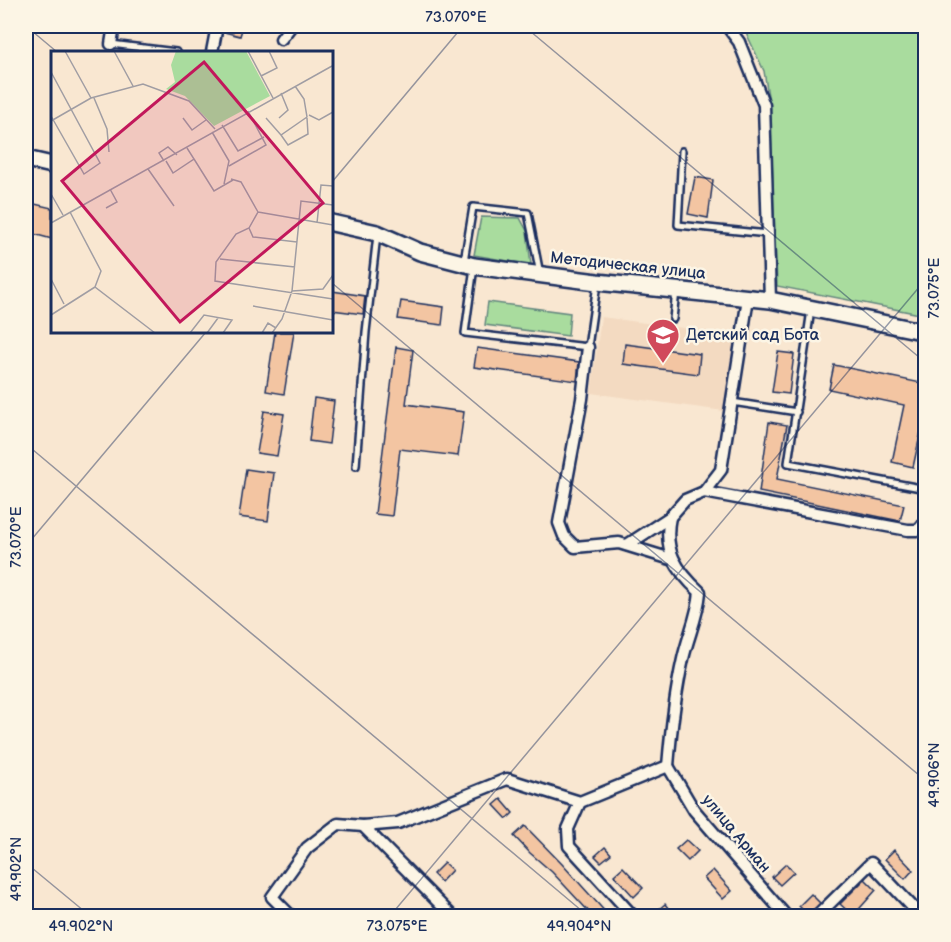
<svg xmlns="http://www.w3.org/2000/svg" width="951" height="942" font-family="'Balsamiq Sans',sans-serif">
	<rect width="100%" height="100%" fill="#f9e7d1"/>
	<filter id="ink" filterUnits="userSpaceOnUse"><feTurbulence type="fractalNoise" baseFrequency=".0167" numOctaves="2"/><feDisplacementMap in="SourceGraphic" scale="12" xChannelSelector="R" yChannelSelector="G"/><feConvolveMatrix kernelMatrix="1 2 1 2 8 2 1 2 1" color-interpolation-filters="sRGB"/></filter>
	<g filter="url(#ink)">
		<path fill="#f3dac1" d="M601,317l134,18 -11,76 -133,-18z"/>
		<g fill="#a9dc9e" stroke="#62867e" stroke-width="1.5">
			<path d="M743,26h182v289l-148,-29 -7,-178 -6,-37z"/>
			<path d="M481,217l39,1 7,13 4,34 -57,-10z"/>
			<path d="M488,302l82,11 -2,23 -83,-11z"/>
		</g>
		<g fill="#f3c5a2" stroke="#1b2f5e" stroke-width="1.5">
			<path d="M224,26h19l-3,10 -16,-4z"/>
			<path d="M695,177l18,3 -5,38 -20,-4z"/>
			<path d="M26,202l26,6v31l-26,-7z"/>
			<path d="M332,291l33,5 -2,18 -31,-4z"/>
			<path d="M401,301l43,6 -2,18 -44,-6z"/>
			<path d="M275,332h19l-10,62 -18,-3z"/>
			<path d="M625,344l75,10 -2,20 -75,-10z"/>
			<path d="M396,347l17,3 -7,54 58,8 -6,44 -58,-7 -8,67 -17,-2z"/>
			<path d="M477,348l102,14 -2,19 -103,-14z"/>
			<path d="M778,352l16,2 -5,40 -17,-2z"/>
			<path d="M834,365l92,19v25l-13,58 -21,-5 12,-57 -75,-16z"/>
			<path d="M314,398l20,3 -5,43 -20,-3z"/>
			<path d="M264,411l20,3 -7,42 -20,-3z"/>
			<path d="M769,422l18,3 -10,54 127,26 -4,16 -141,-29z"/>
			<path d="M246,469l28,4 -6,48 -29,-4z"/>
			<path d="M501,799l12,14 -6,6 -13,-14z"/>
			<path d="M525,826l37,38 47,52h-16l-41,-44 -22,-19 -16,-17z"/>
			<path d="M686,840l12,11 -10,10 -12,-12z"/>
			<path d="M605,847l6,7 -10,8 -6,-6z"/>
			<path d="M894,850l19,20 -8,9 -20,-20z"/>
			<path d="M444,863l8,7 -11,12 -8,-8z"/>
			<path d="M786,864l8,8 -14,13 -8,-8z"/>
			<path d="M623,867l20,21 -9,9 -20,-22z"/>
			<path d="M713,870l19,21 -9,8 -19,-21z"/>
			<path d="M865,879l11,11 -23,26 -13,-12z"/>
			<path d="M811,894l9,9 -12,12 -9,-9z"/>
			<path d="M665,904l7,9 -4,3h-17z"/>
		</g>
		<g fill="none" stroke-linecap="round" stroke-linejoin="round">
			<defs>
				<g id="lane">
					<path d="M111,44l65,8"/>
					<path d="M682,151l-4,74 90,9"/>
					<path d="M464,261l9,-54 55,6 12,61"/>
					<path d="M474,267l-9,66 123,14 9,-63"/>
					<path d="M811,310l-23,153 138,26"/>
					<path d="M673,319l3,-28"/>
					<path d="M732,402l65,10"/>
					<path d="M356,466l10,-134 11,-97"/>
				</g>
				<g id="street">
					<path d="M727,26l12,16 25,63 6,195"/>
					<path d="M281,39l10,-13"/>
					<path d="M111,44l3,-18"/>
					<path d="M212,52l5,-26"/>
					<path d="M588,347l-6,52 -23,124 5,13 11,11 44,-4 52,16"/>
					<path d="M704,492l204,38h10l8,-9"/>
					<path d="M627,545l43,-28 15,-17 19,-8 17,-22 27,-172"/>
					<path d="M668,766c3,-36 7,-72 15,-107 5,-23 15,-43 17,-67 -24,-22 -37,-42 -30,-75"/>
					<path d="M668,766l26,44 92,106"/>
					<path d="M580,802l-12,27 1,17 64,70"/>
					<path d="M363,826l89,90"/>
					<path d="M291,916l-19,-19 35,-49 31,-24 25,2 35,-3 109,-44 73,23 88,-36"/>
					<path d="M817,916l54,-53 50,53"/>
				</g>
				<g id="secondary">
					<path d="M26,159l26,6"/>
					<path d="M332,223l45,10 43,19 54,14 123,16 173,18 156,32"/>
				</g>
			</defs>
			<use href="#lane" stroke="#1b2f5e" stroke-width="10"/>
			<use href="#street" stroke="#1b2f5e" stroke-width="15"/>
			<use href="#secondary" stroke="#1b2f5e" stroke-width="20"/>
			<use href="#lane" stroke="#fcf5e5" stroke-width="5"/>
			<use href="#street" stroke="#fcf5e5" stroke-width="10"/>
			<use href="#secondary" stroke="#fcf5e5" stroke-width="15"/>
		</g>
	</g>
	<path fill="none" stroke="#1b2f5e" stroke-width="1.5" stroke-opacity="0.45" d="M26,26l31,26M524,26l402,337M332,182l131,-156M332,283l594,498M26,444l562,472M26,546l180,-214M26,863l64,53M390,916l536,-637"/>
	<defs>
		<symbol id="school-pin" viewBox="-11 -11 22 30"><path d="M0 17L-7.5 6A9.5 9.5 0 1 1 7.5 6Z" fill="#d1495b" stroke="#fcf5e5"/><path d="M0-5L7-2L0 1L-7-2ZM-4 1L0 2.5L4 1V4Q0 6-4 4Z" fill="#fff"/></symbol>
	</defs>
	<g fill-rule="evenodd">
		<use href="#school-pin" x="644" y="316" width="38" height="52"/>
	</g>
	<g text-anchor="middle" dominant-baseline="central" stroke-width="5" stroke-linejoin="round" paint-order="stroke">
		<g font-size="16" fill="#1b2f5e" stroke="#fcf5e5">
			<text transform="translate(628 266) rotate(6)">Методическая улица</text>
			<text transform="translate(736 834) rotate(50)">улица Арман</text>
		</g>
		<g font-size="16" fill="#1b2f5e" stroke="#fcf5e5" text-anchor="start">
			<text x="686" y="335">Детский сад Бота</text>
		</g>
	</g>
	<g transform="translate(51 51)">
		<rect width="282" height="282" fill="#f9e7d1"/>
		<path d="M125,0h70l24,45 -56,30 -29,-30 -19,-7 9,-7 -4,-17z" fill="#a9dc9e"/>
		<path fill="none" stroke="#a09da3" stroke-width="1.5" d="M14,0l26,47M63,0l19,35M197,0l25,47M0,21l49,91 -16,11 -33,-58M210,25l16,-8 -8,-17M43,47l13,31 2,23M258,64l10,5 14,-8M132,67l9,12 14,-10M215,67l15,17 26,-18 -3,-18 -9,-13M228,67l9,-8 -7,-17M0,70l40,-23 52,-14 46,17 26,28M171,74l16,26 26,-14M161,81l17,29 -5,23M230,84l7,10 20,-11 -1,-16M143,108l20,32 19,-11M113,110l-5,-8 9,-6 9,8M115,110l7,12 21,-14 -7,-11M178,115l37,-21 -18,-34M97,118l26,37M180,128l10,3 17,30M0,143l12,21M55,157l11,-6 -7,-13M19,161l31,59 -6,16 60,46M207,161l-9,16 -13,6 -20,28 -1,19 118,18M207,161l75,13M0,172l281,-157M266,172l4,-38 12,1M198,177l4,9 44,5M169,208l75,8M0,228l13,25M241,240l31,-2 10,-14M202,255l80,14M0,264l44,-28M139,282l14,-18 28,5 -9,13M156,282l11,-15M211,282l6,-10 8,5M221,282l10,-14 10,-28 9,-90 32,4"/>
		<path fill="#c2185b" fill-opacity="0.15" stroke="#c2185b" stroke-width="3" d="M153,11l119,141 -143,119 -118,-141z"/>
		<rect width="282" height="282" fill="none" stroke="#1b2f5e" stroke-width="3"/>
	</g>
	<rect width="951" height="942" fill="none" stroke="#fcf5e5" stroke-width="66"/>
	<rect x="33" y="33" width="885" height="876" fill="none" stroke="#1b2f5e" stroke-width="2"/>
	<g font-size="15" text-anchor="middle" fill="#1b2f5e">
		<text x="456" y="22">73.070°E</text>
		<text transform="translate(934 288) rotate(-90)" y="5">73.075°E</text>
		<text transform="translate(16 537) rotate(-90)" y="5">73.070°E</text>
		<text transform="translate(934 775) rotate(-90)" y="5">49.906°N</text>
		<text transform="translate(16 869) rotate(-90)" y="5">49.902°N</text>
		<text x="81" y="931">49.902°N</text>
		<text x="397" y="931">73.075°E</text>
		<text x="579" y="931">49.904°N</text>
	</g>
</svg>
